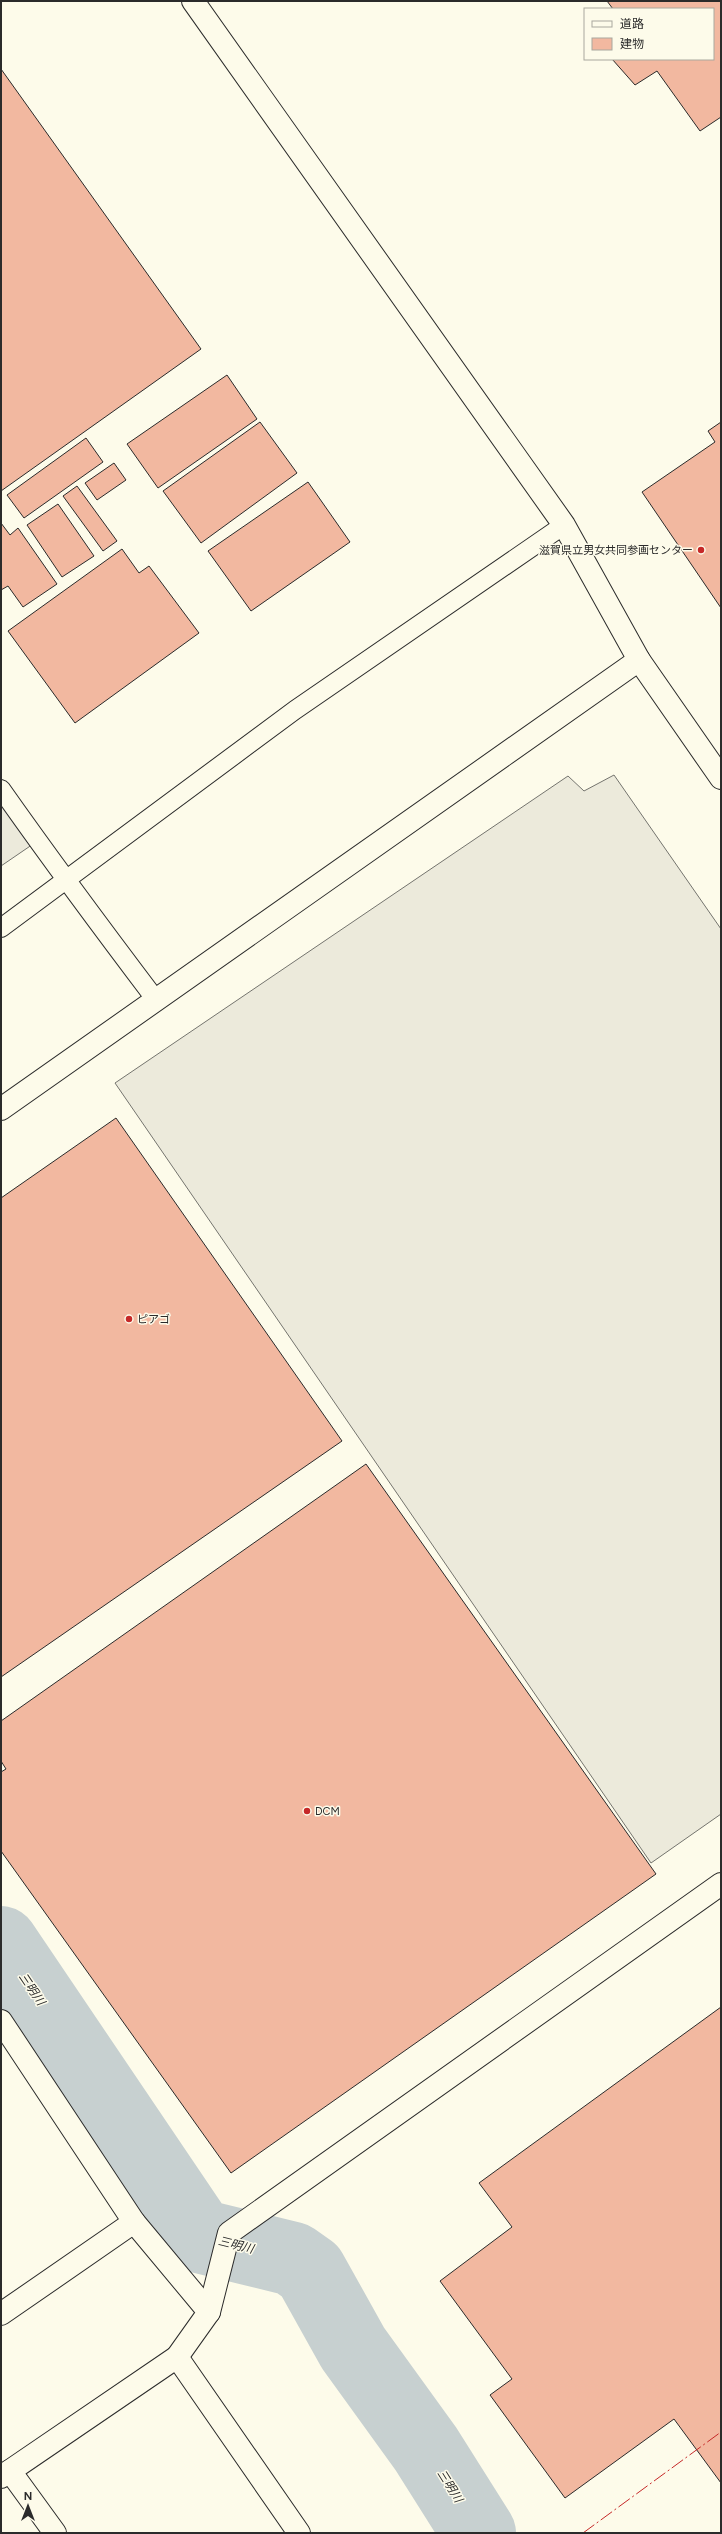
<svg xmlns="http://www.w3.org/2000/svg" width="722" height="2534" font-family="Figtree,'Noto Sans JP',sans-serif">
	<rect width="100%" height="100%" fill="#fdfbea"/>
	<g fill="#eceadb" stroke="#74746e">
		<path d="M614,775l107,154v885l-70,49 -536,-780 453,-307 16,15z"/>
		<path d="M1,785l38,55 -38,26z"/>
	</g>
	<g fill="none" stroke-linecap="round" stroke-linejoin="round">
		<path stroke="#c7d0d0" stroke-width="74" d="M1,1943l198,293 94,23 17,12 43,77 73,101 53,84"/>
	</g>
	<g fill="#f2b8a0" stroke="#2b2b2b">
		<path d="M607,1h114v116l-21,14 -43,-60 -22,14 -23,-26h101v-50h-100z"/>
		<path d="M1,69l200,280 -200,142z"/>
		<path d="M227,375l30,44 -99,69 -31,-44z"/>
		<path d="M260,422l37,51 -96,70 -38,-52z"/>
		<path d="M721,422v186l-79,-116 73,-50 -7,-11z"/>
		<path d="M86,438l17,24 -79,56 -17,-23z"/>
		<path d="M114,463l12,17 -29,20 -12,-17z"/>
		<path d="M308,482l42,60 -99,69 -43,-60z"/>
		<path d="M77,486l40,55 -14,10 -40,-55z"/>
		<path d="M58,504l36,52 -32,21 -35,-52z"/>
		<path d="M1,523l9,12 8,-7 39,56 -34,23 -15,-21 -7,4z"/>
		<path d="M122,549l17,24 10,-7 50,67 -124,90 -67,-92z"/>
		<path d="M116,1118l226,323 -341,236v-479z"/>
		<path d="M366,1464l290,410 -425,299 -230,-322v-79l5,-3 -5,-8v-40z"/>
		<path d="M721,2007v476l-47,-64 -109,79 -75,-103 22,-16 -72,-98 72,-54 -33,-44z"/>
	</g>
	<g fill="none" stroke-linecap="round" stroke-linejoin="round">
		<defs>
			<g id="service">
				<path d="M1,789c50,71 102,141 155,211"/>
				<path d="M1,928l294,-218 269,-185"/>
			</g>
			<g id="minor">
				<path d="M1,2021l133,201 75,90 -32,45"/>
				<path d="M209,2312l20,-79 492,-349"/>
				<path d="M1,2314l133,-92"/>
				<path d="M10,2471l45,62"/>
				<path d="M1,2477l176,-120 122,176"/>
			</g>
			<g id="tertiary">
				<path d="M193,1l371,524 75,135 82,118"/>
				<path d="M1,1109l638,-449"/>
			</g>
		</defs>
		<use href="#service" stroke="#2b2b2b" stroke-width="20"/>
		<use href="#minor" stroke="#2b2b2b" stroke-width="24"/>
		<use href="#tertiary" stroke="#2b2b2b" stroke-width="24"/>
		<use href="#service" stroke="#fdfbea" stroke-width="18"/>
		<use href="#minor" stroke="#fdfbea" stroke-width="22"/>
		<use href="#tertiary" stroke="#fdfbea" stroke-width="22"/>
		<path stroke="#c62828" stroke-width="1" stroke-dasharray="14 3 2 3" stroke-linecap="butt" d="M583,2533l138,-101"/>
	</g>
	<g fill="#c62828" stroke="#fdfbea" stroke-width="1.5">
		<circle cx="701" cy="550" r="4"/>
		<circle cx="129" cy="1319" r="4"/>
		<circle cx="307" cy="1811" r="4"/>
	</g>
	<g text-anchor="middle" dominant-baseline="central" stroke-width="3" stroke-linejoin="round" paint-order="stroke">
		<g font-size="11" fill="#2b2b2b" stroke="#fdfbea" text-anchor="start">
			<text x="693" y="550" text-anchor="end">滋賀県立男女共同参画センター</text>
			<text x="137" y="1319">ピアゴ</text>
			<text x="315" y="1811">DCM</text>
		</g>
		<g font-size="12" font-style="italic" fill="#2b2b2b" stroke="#fdfbea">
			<text transform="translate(32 1989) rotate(56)">三明川</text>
			<text transform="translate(236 2245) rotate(14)">三明川</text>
			<text transform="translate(450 2486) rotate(58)">三明川</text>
		</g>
	</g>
	<rect width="722" height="2534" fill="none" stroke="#2b2b2b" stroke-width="4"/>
	<rect x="584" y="8" width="130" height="52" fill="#fdfbea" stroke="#a9a89e"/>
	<rect x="592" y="21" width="20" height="6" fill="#fdfbea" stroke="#a9a89e"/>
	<text x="620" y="28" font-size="12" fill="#2b2b2b">道路</text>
	<rect x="592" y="38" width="20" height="12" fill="#f2b8a0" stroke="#a9a89e"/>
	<text x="620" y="48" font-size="12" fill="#2b2b2b">建物</text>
	<g transform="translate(28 2506)" stroke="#fdfbea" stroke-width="3" paint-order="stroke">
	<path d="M0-3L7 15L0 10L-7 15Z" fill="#2b2b2b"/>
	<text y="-6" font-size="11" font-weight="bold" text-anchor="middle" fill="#2b2b2b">N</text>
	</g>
</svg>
